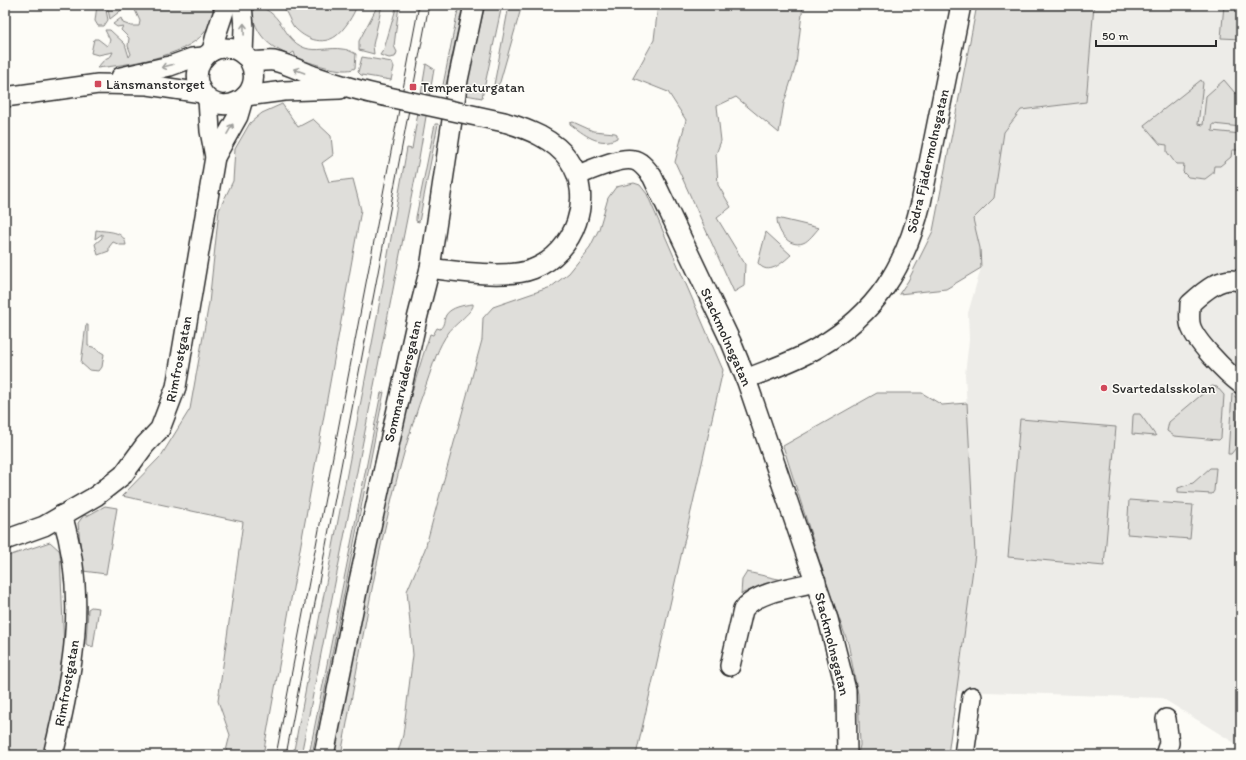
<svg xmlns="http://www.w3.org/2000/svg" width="1246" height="760" font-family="Itim,sans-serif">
	<rect width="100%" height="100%" fill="#fdfcf7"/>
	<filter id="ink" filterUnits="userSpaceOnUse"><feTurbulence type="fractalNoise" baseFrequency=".025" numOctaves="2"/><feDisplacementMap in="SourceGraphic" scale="8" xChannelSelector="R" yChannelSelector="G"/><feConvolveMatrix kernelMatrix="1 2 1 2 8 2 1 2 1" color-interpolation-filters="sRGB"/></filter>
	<g filter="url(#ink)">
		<path fill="#edece8" d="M1094,5h147v742l-79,-49 -206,-7 19,-137 -10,-180 4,-34 -1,-27 13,-45 -1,-20 -7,-29 21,-21 10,-66 17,-22 65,-8z"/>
		<g fill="#dfdeda" stroke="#858482">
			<path d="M97,5h8l3,15 -4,6h-6l-3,-5z"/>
			<path d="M107,5h24l-7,3 -14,11z"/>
			<path d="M146,5h69c-3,10 -5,21 -11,28 -20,24 -78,32 -107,35l8,-9 6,-3 2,-4 -15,3 -7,-2 3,-14h4l9,7 3,-6 -5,-10h5l15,14 4,13 2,-3 -3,-8 1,-8 -8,-8 2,-4 -6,1 -4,-3 8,-6 2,5 8,3h8l1,-5 -5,-11z"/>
			<path d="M249,5c36,3 31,34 56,43 11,4 26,-1 37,1 5,0 10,3 14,5l-1,14c-11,7 -46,-6 -59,-10l-2,-6 -5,3c-26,-11 -33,-23 -40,-50z"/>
			<path d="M278,5h79c-3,10 -13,25 -21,31 -14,10 -31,3 -42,-9 -6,-8 -7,-19 -16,-22z"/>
			<path d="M378,5h4l-9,40 1,9 -15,-4v-9z"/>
			<path d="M397,5h2l-5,41 3,6 -2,5 -6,1 -9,-3 4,-6z"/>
			<path d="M459,5h4l-18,85h-3z"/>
			<path d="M485,5h17l-20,93 -16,-3 4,-27z"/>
			<path d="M509,5h13l-22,77 -2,3h-4z"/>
			<path d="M658,5h145l-7,60 -12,38 -5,30 -43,-36 -19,9 4,35 -5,13 2,31 13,22 -14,11 28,46 -1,22 -10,6 -59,-130 11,-42 -18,-28 -35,-14 21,-38z"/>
			<path d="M977,5h117l-8,97 -65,8 -17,22 -10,66 -21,21 7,29 1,20 -35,21 -47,5 9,-13 25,-50z"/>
			<path d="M1224,5h17v34l-20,-1z"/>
			<path d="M362,57l30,5 2,5 -3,13 -30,-5 -3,-3z"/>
			<path d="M426,64l8,5 -15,89 -118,597h-8l82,-427 32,-180 5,1z"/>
			<path d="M1201,80l2,3 -5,41 5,1 3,-29 18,-16 11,13 6,1v33l-28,-3 -1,7 29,3 -2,16h-7l-1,7 -11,9h-6l-1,7 -8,6 -17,-2 -5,-5 1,-8h-8l-9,-12v-7l-7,-1 -16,-19z"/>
			<path d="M282,104l16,23 15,-8 18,17 2,19 -11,8 7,19 24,-3 8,31 -98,545h-38l5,-20 -12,-34 25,-179 -121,-26 39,-40 29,-47 19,-106 10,-93 14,-29 2,-32 15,-26 12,-10z"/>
			<path d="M573,122l20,9 22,2 2,1v4c-18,10 -33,-4 -47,-14v-1z"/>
			<path d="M435,124h3l-19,98 -3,-1v-4z"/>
			<path d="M634,183l6,2 7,9 76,176 -87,385h-239l6,-20 10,-80 -6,-64 18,-42 57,-209 1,-22 10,-11 58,-20 18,-14 21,-26 9,-18 9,-31 8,-11z"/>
			<path d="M777,218l42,10c-4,4 -10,13 -16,15 -15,5 -26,-12 -26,-25z"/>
			<path d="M96,230c12,2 28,0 30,15h-6l-7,-3 -4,5v4l-11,4 -3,-11 7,-6v-4l-7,5z"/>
			<path d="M766,232l25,23c-8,7 -23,22 -33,8z"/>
			<path d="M473,304c2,6 -19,21 -24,28 -11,14 -16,33 -22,50 -44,120 -62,248 -86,373h-9c15,-77 31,-154 48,-231 14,-64 29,-128 50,-190l3,1 4,-7 3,1c5,-5 3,-8 6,-14 5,-8 18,-10 27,-11z"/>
			<path d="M86,325h2v21l5,1 11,7 -2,13 -3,4 -10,-1 -8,-7z"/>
			<path d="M1212,386l5,1 7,8 -3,43 -2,2 -45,-4 -7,-5 2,-9z"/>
			<path d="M384,392l-72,363h-3l72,-362z"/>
			<path d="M877,393h45l20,12 25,-2 8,151 -27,201h-90l2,-10 -2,-51 -10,-51 -19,-52 -46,-145z"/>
			<path d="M1232,394l6,5v4l-2,45 -5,6h-3z"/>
			<path d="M1134,414h6l16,22 -24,-2 1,-18z"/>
			<path d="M1020,419l96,8 -12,139 -96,-9z"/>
			<path d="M1210,468h6l-2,23 -2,3 -34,-2v-4l15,-5z"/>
			<path d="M1129,500l64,5 -3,34 -63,-5z"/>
			<path d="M105,506l12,2 -11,66 -23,-3 -5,-48 6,-8 3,1z"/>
			<path d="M50,542l10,9 4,99 -3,48 -17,57h-39v-198z"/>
			<path d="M747,572l40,9 -34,8 -12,5 1,-14z"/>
			<path d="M91,607l8,1 -6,39 -7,-3 2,-35z"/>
		</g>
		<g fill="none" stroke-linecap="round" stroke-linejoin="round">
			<defs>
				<g id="minor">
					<path d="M242,5l2,22 -1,27"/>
					<path d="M212,51l4,-16 10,-30"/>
					<path d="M249,60c20,38 -33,63 -49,28 -9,-19 6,-41 26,-40 7,0 14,3 19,8 2,1 3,3 4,4 6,3 18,0 25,1 13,3 27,10 40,15 23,8 45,15 70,20"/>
					<path d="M121,77l49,-11 22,-8 12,-1"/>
					<path d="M246,96l38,-5 56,-2"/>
					<path d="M5,97l93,-13 50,1 54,8"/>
					<path d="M215,157l23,-41 5,-17"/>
					<path d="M578,175c13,-5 42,-18 55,-15 8,1 14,10 19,16l79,166 15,37 82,240 18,71 1,65"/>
					<path d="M430,268c27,4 78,11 103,1 42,-16 62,-72 36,-109 -15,-21 -41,-31 -65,-38"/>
					<path d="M1241,282c-19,-8 -39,11 -51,22 0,6 -1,13 0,19 2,16 38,51 51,61"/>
					<path d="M746,379c24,-10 50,-18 73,-32 58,-34 86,-80 102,-144l40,-198"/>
					<path d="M5,540l39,-14 52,-30 27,-21 22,-30 15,-16 16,-42 39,-230 -5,-26 -2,-32"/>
					<path d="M730,666l13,-56c12,-18 52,-23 73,-28"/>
					<path d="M53,755c20,-82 35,-157 9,-240"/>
					<path d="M324,755l35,-174 58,-262 13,-51 28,-188 16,-75"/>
					<path d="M964,755l8,-58"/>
					<path d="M1165,755l4,-12 -3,-24"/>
				</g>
			</defs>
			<use href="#minor" stroke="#2b2b2b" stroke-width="22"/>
			<use href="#minor" stroke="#fdfcf7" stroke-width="19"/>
			<g stroke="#2b2b2b" stroke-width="1">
				<path d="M276,755l143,-750"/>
				<path d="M286,755l143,-750"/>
			</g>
			<defs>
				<path id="minor-bridge" d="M384,96l120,26"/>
			</defs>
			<use href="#minor-bridge" stroke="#2b2b2b" stroke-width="22" stroke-linecap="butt"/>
			<use href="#minor-bridge" stroke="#fdfcf7" stroke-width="19"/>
		</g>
		<defs><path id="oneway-shaft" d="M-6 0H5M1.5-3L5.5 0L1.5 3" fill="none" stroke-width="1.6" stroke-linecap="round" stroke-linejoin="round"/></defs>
		<g stroke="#9e9e9b">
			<use href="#oneway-shaft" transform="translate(244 29) rotate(-91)"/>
			<use href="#oneway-shaft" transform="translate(167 66) rotate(165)"/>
			<use href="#oneway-shaft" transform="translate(299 71) rotate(-160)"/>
			<use href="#oneway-shaft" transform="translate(230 129) rotate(-60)"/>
		</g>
	</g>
	<g fill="#d1495b" stroke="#fdfcf7" stroke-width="1.5">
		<rect x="94" y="80" width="8" height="8" rx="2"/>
		<rect x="409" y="83" width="8" height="8" rx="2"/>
		<circle cx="1104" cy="388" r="4"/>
	</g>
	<g text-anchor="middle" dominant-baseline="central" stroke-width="3" stroke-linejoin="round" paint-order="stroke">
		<g font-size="14" fill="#2b2b2b" stroke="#fdfcf7" text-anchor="start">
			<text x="106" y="84">Länsmanstorget</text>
			<text x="421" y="87">Temperaturgatan</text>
			<text x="1112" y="388">Svartedalsskolan</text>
		</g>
		<g font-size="14" fill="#2b2b2b" stroke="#fdfcf7">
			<text transform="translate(928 161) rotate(-77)">Södra Fjädermolnsgatan</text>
			<text transform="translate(726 337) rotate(66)">Stackmolnsgatan</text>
			<text transform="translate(179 359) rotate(-79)">Rimfrostgatan</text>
			<text transform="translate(403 381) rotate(-77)">Sommarvädersgatan</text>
			<text transform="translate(832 644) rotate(76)">Stackmolnsgatan</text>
			<text transform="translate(67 683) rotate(-80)">Rimfrostgatan</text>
		</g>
	</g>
	<rect width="1246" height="760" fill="none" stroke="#fdfcf7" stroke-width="20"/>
	<rect x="10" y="10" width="1226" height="740" fill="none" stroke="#2b2b2b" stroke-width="1.5" filter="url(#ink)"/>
	<path d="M1096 40v6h120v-6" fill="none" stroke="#2b2b2b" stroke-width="2"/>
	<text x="1102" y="40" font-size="12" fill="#2b2b2b" stroke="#fdfcf7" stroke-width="3" paint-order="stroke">50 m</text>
</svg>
